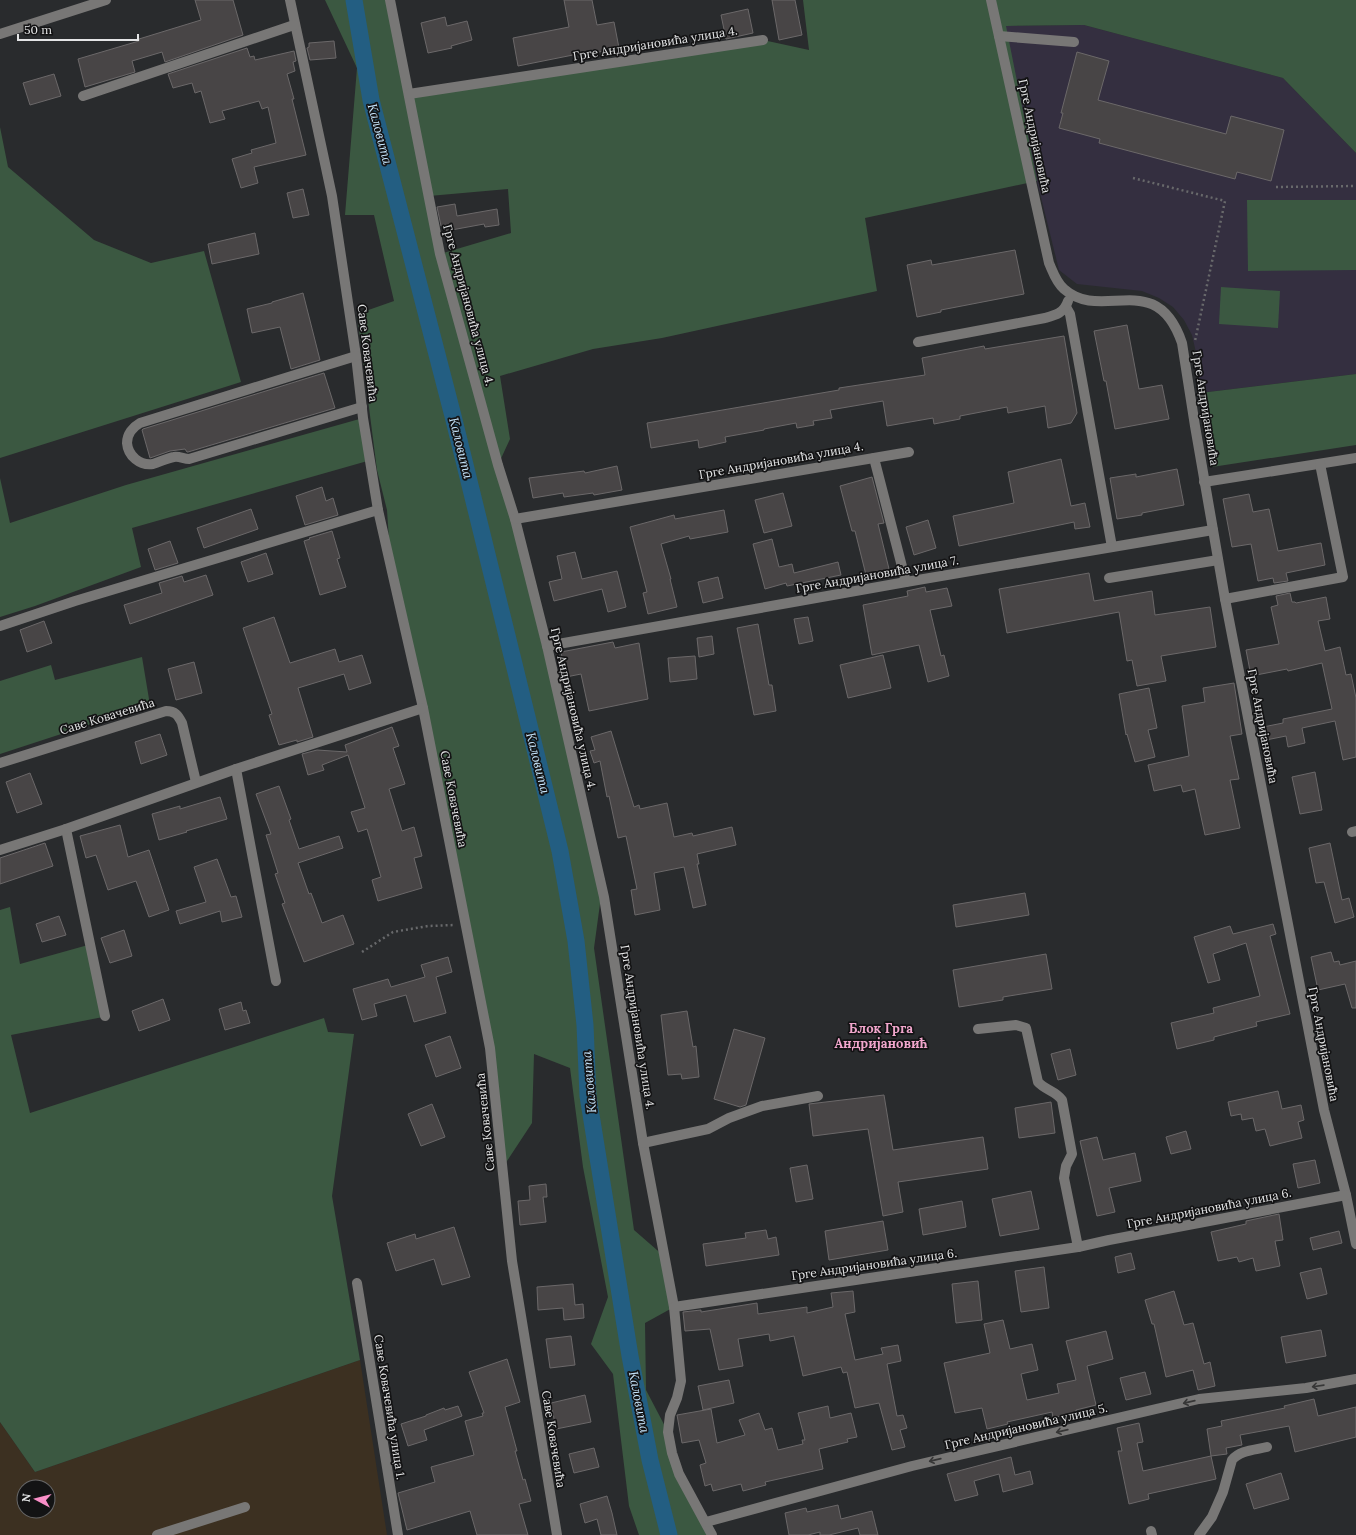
<svg xmlns="http://www.w3.org/2000/svg" width="1356" height="1535" font-family="Lora,serif">
	<rect width="100%" height="100%" fill="#292b2d"/>
	<path fill="#3c3021" fill-rule="evenodd" d="M360,1360l27,175h-387v-113l35,50zM24,1487h24v24h-24z"/>
	<path fill="#342f40" d="M1084,25l199,53 73,75v221l-156,19 -3,-36 -5,-22 -8,-15 -11,-13 -14,-9 -17,-7 -65,-7 -18,-14 -22,-89 -32,-155z"/>
	<g fill="#3b5841" fill-rule="evenodd">
		<path d="M325,0h64l20,94 354,-54 46,10 -6,-50h553v153l-73,-75 -199,-53 -78,1 31,155 -172,37 12,73 -215,47 -69,11 -93,27 10,63 -12,26 104,424 -8,59 40,282 31,27 9,50 -29,16 1,67 22,42 11,42 32,61h-72l-10,-29 -16,-132 -22,-30 17,-47 -25,-130 -13,-99 -36,-14 -2,69 -29,44 -14,-122 -98,-475 -4,-60 -10,-40 -20,-156 37,-13 -20,-86h-29l12,-147zM508,189l3,44 -71,21 -11,-58z"/>
		<path d="M0,127l8,40 86,73 57,23 53,-12 37,131 -241,76z"/>
		<path d="M1247,200h109v70l-108,1z"/>
		<path d="M1221,287l59,4 -2,37 -59,-4z"/>
		<path d="M1356,374v71l-144,22 -12,-74z"/>
		<path d="M363,418l8,42 -239,68 9,39 -106,39 -35,11v-139l10,45 116,-38z"/>
		<path d="M142,657l8,48 -150,49v-73l51,-16 4,15z"/>
		<path d="M10,907l10,57 68,-19 15,72 -92,18 19,78 294,-95 4,14 26,2 -22,162 28,164 -325,112 -35,-50v-512z"/>
	</g>
	<g fill="none" stroke-linecap="round" stroke-linejoin="round">
		<path stroke="#235e82" stroke-width="17" d="M354,0l17,100 82,316 107,435 16,90 9,84 3,71 42,260 20,104 19,75"/>
	</g>
	<g fill="#484546" stroke="#6b6869">
		<path d="M195,0h38l10,35 -78,27 -3,-10 -30,9 3,11 -50,15 -7,-28 61,-18v-2l62,-19z"/>
		<path d="M564,0h28l5,25 17,-3 5,26 -25,5 -1,-2 -75,15 -5,-28 56,-11z"/>
		<path d="M772,0h23l7,35 -23,5z"/>
		<path d="M748,9l5,24 -27,6 -5,-24z"/>
		<path d="M445,17l2,9 20,-5 5,19 -21,6 1,2 -24,5 -7,-30z"/>
		<path d="M334,41l2,17 -26,2 -3,-12 2,-1v-4z"/>
		<path d="M247,48l3,9 4,-1 1,4 39,-9 2,10 -3,1 2,9 -8,3 7,25h-2l14,56 -52,12 4,16 -17,5 -9,-29 20,-6 -1,-3 25,-7 -8,-36 -6,2 -3,-8 -37,10 3,8 -15,4 -9,-32 -6,2 -3,-10 -19,5 -5,-14z"/>
		<path d="M1077,52l32,9 -11,39 128,34 5,-18 53,14 -13,51 -34,-9 -2,7 -136,-36 1,-4 -41,-11 4,-15h-2z"/>
		<path d="M54,74l7,22 -31,9 -7,-22z"/>
		<path d="M303,189l6,26 -16,3 -6,-25z"/>
		<path d="M455,204l2,12 40,-7 2,16 -14,2 -1,-3 -38,7v-6l-5,1 -4,-19z"/>
		<path d="M255,233l4,21 -47,10 -4,-20z"/>
		<path d="M1015,250l9,44 -83,16v2l-24,5 -10,-52 24,-5 1,5z"/>
		<path d="M303,293l17,67 -29,9 -11,-42 -28,6 -5,-24 25,-6v-1z"/>
		<path d="M1127,325l12,64 23,-4 7,34 -54,10 -9,-48h-2l-10,-50z"/>
		<path d="M1064,336l13,77 -6,10 -23,5 -3,-22 -37,7 -1,-6 -47,9v3l-26,5 -1,-6 -46,8 -4,-25 -53,9 2,8 -19,3 1,4 -17,3 -1,-5 -32,6v1l-39,7 1,5 -27,6 -1,-8 -47,8 -4,-25 192,-33v-2l86,-13 -3,-17 62,-12 1,3z"/>
		<path d="M324,373l11,35 -147,44h-1l-2,-3 -15,2 -20,7 -8,-28 1,-1z"/>
		<path d="M1061,459l10,47 14,-3 5,24 -15,2 -1,-7 -115,24 -6,-30 61,-13 -6,-31z"/>
		<path d="M617,466l5,24 -28,5 -1,-2 -29,4 -1,-4 -30,5 -4,-20 55,-7 1,2z"/>
		<path d="M1177,469l7,36 -42,8v2l-25,4 -7,-41 26,-4v3z"/>
		<path d="M872,477l12,46 -6,1 12,49 -23,6 -12,-48h-3l-12,-45z"/>
		<path d="M322,487l4,14 7,-3 5,17 -33,10 -9,-29z"/>
		<path d="M783,493l9,33 -28,7 -9,-33z"/>
		<path d="M1249,494l4,18 16,-3 9,42 43,-8 4,22 -39,8 2,8 -14,2 -1,-5 -15,3 -7,-37 -19,3 -9,-48z"/>
		<path d="M251,509l7,20 -54,19 -7,-20z"/>
		<path d="M724,510l4,22 -38,7 -1,-3 -28,8 10,35h-1l7,28 -29,7 -5,-21 4,-1 -17,-65 44,-12 1,4z"/>
		<path d="M928,520l8,28 -22,7 -8,-28z"/>
		<path d="M332,531l8,27 -3,1 9,28 -26,8 -16,-54 6,-2 -1,-1z"/>
		<path d="M772,539l7,28 13,-3 2,9 44,-11 3,13 -54,11 -1,-3 -21,6 -12,-45z"/>
		<path d="M170,541l8,22 -23,7 -7,-21z"/>
		<path d="M575,552l7,27 35,-8 9,36 -18,5 -6,-23 -48,12 -5,-19 13,-3 -5,-23z"/>
		<path d="M266,553l7,21 -25,8 -7,-20z"/>
		<path d="M1089,573l5,28 58,-10 3,24 55,-8 6,40 -55,9 5,25 -29,5 -5,-26 -5,1 -8,-49 -112,21 -8,-44z"/>
		<path d="M206,575l7,20 -83,29 -6,-19 38,-12 -3,-10 23,-7 2,6z"/>
		<path d="M718,577l5,21 -20,5 -5,-21z"/>
		<path d="M925,587l1,5 21,-4 5,18 -22,4 11,46 3,-1 5,21 -21,6 -9,-37 -47,10 -9,-50 45,-9 -1,-5z"/>
		<path d="M1290,593l2,9h3l1,1 30,-6 4,22 -12,2 7,30 15,-4 6,28 5,-1 5,24v59l-13,3 -8,-39 -33,7 3,15 -17,4 -2,-11 -20,4 -3,-13 20,-4v-4l49,-10 -10,-46 -34,8 -1,-2 -36,7 -5,-26 33,-6 -8,-37 7,-2 -2,-9z"/>
		<path d="M274,617l16,46 45,-14 4,13 23,-7 9,28 -22,7 -5,-16 -46,14 15,49 -16,5v-2l-18,5 -10,-30 3,-1 -29,-86z"/>
		<path d="M808,617l5,24 -14,3 -5,-25z"/>
		<path d="M44,621l8,22 -25,9 -7,-22z"/>
		<path d="M758,624l11,61h3l4,26 -22,4 -17,-87z"/>
		<path d="M712,636l2,18 -15,3 -2,-19z"/>
		<path d="M613,642l2,6 24,-5 9,56 -59,12 -8,-37 -15,3 -5,-25z"/>
		<path d="M883,655l8,33 -43,10 -8,-33z"/>
		<path d="M695,656l2,23 -27,3 -2,-24z"/>
		<path d="M194,662l8,31 -26,7 -8,-31z"/>
		<path d="M1234,683l8,51 -12,2 9,43 -9,1 10,48 -35,7 -10,-46 -12,3 -2,-7 -27,6 -6,-26 41,-9 -7,-50 23,-4 -2,-14z"/>
		<path d="M1149,688l8,40 -9,2 7,27 -20,5 -8,-28 -1,1 -7,-41z"/>
		<path d="M392,727l7,19 -6,2 12,36 -16,5 13,42 12,-4 8,29 -8,2 8,30 -44,13 -6,-21 9,-3 -14,-48 -9,3 -7,-20 14,-4 -17,-53 -26,10 2,5 -16,5 -6,-21 15,-4 30,2 -2,-7z"/>
		<path d="M611,731l23,76 5,-2 1,4 27,-6 7,34 18,-4 1,3 39,-9 4,18 -39,9 2,10h-2l9,41 -13,3 -9,-41 -30,6 6,37 -25,5 -4,-25 6,-1 -11,-53 -8,2 -9,-42 -2,1 -7,-36 -6,2 -4,-12 5,-1 -4,-13z"/>
		<path d="M160,734l7,21 -26,9 -6,-22z"/>
		<path d="M1315,772l7,38 -22,4 -8,-37z"/>
		<path d="M30,773l12,31 -25,9 -11,-31z"/>
		<path d="M279,786l12,33 -2,1 10,29 40,-13 4,12 -45,15 11,31 2,-1 11,30 21,-8 11,29 -50,18 -22,-58 3,-1 -10,-29 3,-1 -12,-38 5,-1 -15,-40z"/>
		<path d="M220,797l7,22 -41,12 1,1 -28,8 -7,-26 28,-8v3z"/>
		<path d="M120,825l8,32 21,-7 20,60 -20,7 -13,-36 -28,9 -12,-35 -10,3 -6,-22z"/>
		<path d="M45,843l8,23 -53,18v-26z"/>
		<path d="M1330,843l12,57 7,-2 5,19 -19,6 -11,-41 -8,1 -7,-35z"/>
		<path d="M217,859l14,38 5,-1 6,21 -20,5 -2,-11 -40,13 -4,-13 30,-9 -12,-35z"/>
		<path d="M1025,893l4,22 -73,12 -3,-22z"/>
		<path d="M59,916l7,19 -24,7 -6,-18z"/>
		<path d="M1273,924l3,10 -6,2 20,78 -34,8 1,4 -43,11v3l-37,9 -6,-26 43,-10 -1,-5 47,-12 -14,-53 -33,11 7,26 -12,3 -14,-46 36,-11 3,8z"/>
		<path d="M124,930l8,26 -22,7 -9,-25z"/>
		<path d="M1331,952l3,10 5,-1 1,4 16,-4v47h-4l-7,-24 -27,6 -7,-33z"/>
		<path d="M1046,954l6,35 -49,8v3l-44,7 -6,-37z"/>
		<path d="M448,957l4,15 -16,5 10,36 -32,9 -8,-27 -32,9 3,12 -15,4 -9,-31 35,-10 3,8 34,-10 -4,-12z"/>
		<path d="M163,999l7,21 -31,11 -7,-20z"/>
		<path d="M241,1002l2,9 3,-1 4,13 -25,7 -6,-21z"/>
		<path d="M687,1011l6,36 3,-1 3,31 -17,2 -1,-5 -13,1 -7,-60z"/>
		<path d="M734,1029l31,9 -19,67 -6,2 -26,-8z"/>
		<path d="M450,1036l11,32 -25,9 -11,-32z"/>
		<path d="M1070,1049l6,26 -18,5 -7,-26z"/>
		<path d="M1278,1091l4,18 19,-4 3,15 -6,2 4,16 -32,8 -5,-17 -9,2 -3,-13 -11,2 -1,-6 -10,2 -3,-14z"/>
		<path d="M884,1095l9,55 90,-13 5,32 -90,13 5,30 -20,4 -15,-87 -55,7 -4,-32z"/>
		<path d="M1051,1102l4,31 -36,5 -4,-30z"/>
		<path d="M432,1104l13,33 -24,9 -13,-32z"/>
		<path d="M1186,1131l5,18 -20,5 -5,-17z"/>
		<path d="M1097,1137l6,23 32,-7 6,28 -32,7 6,24 -18,4 -17,-75z"/>
		<path d="M1315,1160l5,23 -22,5 -5,-24z"/>
		<path d="M807,1165l6,34 -17,3 -6,-34z"/>
		<path d="M546,1184l1,13h-4l3,25 -26,3 -2,-24 12,-1 -1,-14z"/>
		<path d="M1031,1191l8,38 -39,7 -8,-37z"/>
		<path d="M962,1201l4,26 -43,8 -4,-26z"/>
		<path d="M1279,1214l4,26 -8,1 5,25 -24,5 -3,-13 -14,4 -2,-5 -19,4 -7,-29 35,-8v-3z"/>
		<path d="M883,1221l5,29 -59,10 -4,-29z"/>
		<path d="M454,1227l16,50 -28,8 -8,-26 -38,12 -9,-28 28,-9 1,5z"/>
		<path d="M766,1230l2,9 8,-2 3,18 -73,11 -3,-22 43,-6 -1,-5z"/>
		<path d="M1339,1231l3,12 -29,7 -3,-12z"/>
		<path d="M1131,1253l4,16 -17,4 -3,-16z"/>
		<path d="M1044,1267l5,41 -28,4 -6,-41z"/>
		<path d="M1321,1268l6,26 -20,5 -7,-26z"/>
		<path d="M978,1281l4,39 -26,3 -4,-39z"/>
		<path d="M573,1284l2,21 8,-1 1,14 -20,2 -1,-12 -25,2 -1,-23z"/>
		<path d="M853,1291l2,21 -10,2 10,46 28,-6 -2,-6 17,-3 3,16 -14,3 10,52 6,-1 4,13 -7,2 5,17 -13,3 -13,-47 -24,5 -8,-36 -4,1 -2,-6 -38,9 -9,-40 -24,5 -1,-7 -31,5 5,27 -24,4 -9,-41 -25,2 -2,-19 18,-2v2l56,-9 1,11 49,-7v6l26,-6 -2,-14z"/>
		<path d="M1174,1291l10,34 9,-2 11,41 6,-2 5,24 -17,4 -5,-20 -27,7 -12,-53h-2l-7,-24z"/>
		<path d="M1003,1320l7,29 22,-5 6,26 -17,4 6,26 32,-7 -2,-9 19,-4 -10,-39 40,-10 7,28 -26,7 9,39 -20,5v2l-23,6 -1,-6 -45,10 1,2 -21,5 -5,-21 -27,5 -11,-50 46,-10 -6,-29z"/>
		<path d="M1321,1330l5,26 -40,7 -5,-26z"/>
		<path d="M571,1336l4,29 -25,3 -4,-29z"/>
		<path d="M507,1359l13,43 -15,5 12,44h-2l8,29 2,-1 6,22 -12,3 9,31h-51l-7,-24 -63,19 -9,-37 37,-11 -4,-15 43,-12 -9,-34 18,-5 -1,-3h2l-15,-41z"/>
		<path d="M1145,1372l6,22 -25,6 -6,-22z"/>
		<path d="M729,1380l5,23 -31,7 -5,-24z"/>
		<path d="M585,1395l6,27 -35,7 -5,-26z"/>
		<path d="M1314,1399l4,17 38,-9v30l-61,15 -6,-26 -49,9 2,10 -16,3 1,6 -16,2 -4,-27 15,-3 -1,-5 64,-13 -1,-2z"/>
		<path d="M458,1406l4,10 -38,14 3,10 -19,6 -7,-22 25,-8v-1l18,-7 1,2z"/>
		<path d="M828,1406l2,12 21,-5 6,24 -10,2 1,3 -29,7 4,20 -58,13 1,3 -23,6 -2,-7 -28,7 -2,-7 -6,2 -5,-21 6,-2 -7,-23 -17,3 -5,-28 34,-6 6,34 28,-8 -6,-15 20,-7 6,17 7,-2 6,22 25,-6 -1,-4h3l-7,-27z"/>
		<path d="M1139,1423l4,19 -6,1 6,28 68,-15 5,23 -68,15 1,5 -20,5 -11,-53h4l-5,-23z"/>
		<path d="M594,1448l5,19 -25,6 -5,-19z"/>
		<path d="M1011,1457l4,18 15,-4 3,13 -30,8 -4,-18 -25,7 4,14 -23,6 -8,-27z"/>
		<path d="M1281,1473l8,26 -35,10 -8,-25z"/>
		<path d="M607,1496l5,17 5,22h-16l-4,-16 -12,4 -5,-19z"/>
		<path d="M838,1505l3,14 31,-8 6,24h-18l-2,-7 -29,7h-9v-3l-12,3h-19l-4,-22 21,-5 1,4z"/>
	</g>
	<g fill="none" stroke-linecap="round" stroke-linejoin="round">
		<g stroke="#68696b" stroke-width="2.5" stroke-dasharray="2 3" stroke-linecap="butt">
			<path d="M1133,178l92,23 -30,140"/>
			<path d="M1276,187l80,-1"/>
			<path d="M362,952l31,-20 35,-6 26,-1"/>
		</g>
		<g stroke="#787776" stroke-width="10">
			<path d="M290,0l42,196 24,160 7,62 15,92 45,198 67,340 22,213 45,274"/>
			<path d="M390,0l50,254 58,211 17,54 32,127 57,251 39,246 31,164 7,74 -4,17 -7,17 -2,17 4,21 7,21 33,61"/>
			<path d="M991,0l58,263c4,9 7,19 15,26 38,34 92,-22 118,54l13,83 30,173 99,511 22,85 10,49"/>
			<path d="M0,34l106,-34"/>
			<path d="M999,36l75,6"/>
			<path d="M409,94l354,-54"/>
			<path d="M83,96l211,-71"/>
			<path d="M1066,307l4,7 42,233"/>
			<path d="M918,342l127,-24c11,-3 19,-5 23,-17"/>
			<path d="M356,356l-216,67c-7,4 -13,11 -13,20 1,13 13,23 26,21 7,-2 14,-6 21,-7 5,-1 10,2 15,2l173,-52"/>
			<path d="M874,458l32,124"/>
			<path d="M1204,482l152,-24"/>
			<path d="M515,519l394,-67"/>
			<path d="M1109,578l109,-18"/>
			<path d="M1225,599l118,-22 -23,-113"/>
			<path d="M0,626l75,-25 303,-91"/>
			<path d="M547,646l359,-64 307,-52"/>
			<path d="M0,763l166,-52c9,0 12,4 16,12l14,59"/>
			<path d="M236,769l40,212"/>
			<path d="M66,829l39,187"/>
			<path d="M1352,832l4,-1"/>
			<path d="M0,850l66,-21 170,-60 187,-61"/>
			<path d="M978,1029l38,-4 10,3 12,54c7,8 18,9 24,18l10,54 -6,12 -2,12 14,69"/>
			<path d="M643,1143l65,-14 21,-11 33,-12 56,-10"/>
			<path d="M357,1283l41,252"/>
			<path d="M674,1307l404,-60 31,-7 237,-45"/>
			<path d="M706,1522l206,-56 287,-67 107,-11 50,-9"/>
			<path d="M1151,1531l1,4"/>
			<path d="M157,1535l88,-28"/>
			<path d="M1199,1535l13,-18 11,-25 9,-32c8,-10 23,-10 35,-13"/>
		</g>
	</g>
	<defs><path id="oneway-shaft" d="M-6 0H5M1.5-3L5.5 0L1.5 3" fill="none" stroke-width="1.6" stroke-linecap="round" stroke-linejoin="round"/></defs>
	<g stroke="#363636">
		<use href="#oneway-shaft" transform="translate(1318 1386) rotate(172)"/>
		<use href="#oneway-shaft" transform="translate(1189 1402) rotate(167)"/>
		<use href="#oneway-shaft" transform="translate(1062 1431) rotate(167)"/>
		<use href="#oneway-shaft" transform="translate(935 1460) rotate(167)"/>
	</g>
	<g text-anchor="middle" dominant-baseline="central" stroke-width="3.5" stroke-linejoin="round" paint-order="stroke">
		<g font-size="12" fill="#e4e5e6" stroke="#131314">
			<text transform="translate(655 43) rotate(-9)">Грге Андријановића улица 4.</text>
			<text transform="translate(1035 136) rotate(78)">Грге Андријановића</text>
			<text transform="translate(469 305) rotate(75)">Грге Андријановића улица 4.</text>
			<text transform="translate(368 353) rotate(83)">Саве Ковачевића</text>
			<text transform="translate(1206 408) rotate(81)">Грге Андријановића</text>
			<text transform="translate(781 460) rotate(-10)">Грге Андријановића улица 4.</text>
			<text transform="translate(877 574) rotate(-10)">Грге Андријановића улица 7.</text>
			<text transform="translate(574 709) rotate(77)">Грге Андријановића улица 4.</text>
			<text transform="translate(107 716) rotate(-17)">Саве Ковачевића</text>
			<text transform="translate(1263 726) rotate(79)">Грге Андријановића</text>
			<text transform="translate(454 799) rotate(79)">Саве Ковачевића</text>
			<text transform="translate(638 1027) rotate(81)">Грге Андријановића улица 4.</text>
			<text transform="translate(1324 1044) rotate(79)">Грге Андријановића</text>
			<text transform="translate(485 1122) rotate(-96)">Саве Ковачевића</text>
			<text transform="translate(1209 1208) rotate(-11)">Грге Андријановића улица 6.</text>
			<text transform="translate(874 1264) rotate(-8)">Грге Андријановића улица 6.</text>
			<text transform="translate(390 1407) rotate(81)">Саве Ковачевића улица 1.</text>
			<text transform="translate(1026 1426) rotate(-13)">Грге Андријановића улица 5.</text>
			<text transform="translate(554 1439) rotate(81)">Саве Ковачевића</text>
		</g>
		<g font-size="13" font-style="italic" fill="#c6e5fc" stroke="#131314">
			<text transform="translate(380 134) rotate(75)">Каловита</text>
			<text transform="translate(461 448) rotate(76)">Каловита</text>
			<text transform="translate(538 763) rotate(76)">Каловита</text>
			<text transform="translate(589 1082) rotate(-95)">Каловита</text>
			<text transform="translate(639 1402) rotate(79)">Каловита</text>
		</g>
		<g font-size="13" font-weight="bold" fill="#f1a6cc" stroke="#131314">
			<text x="881" y="1028">Блок Грга<tspan x="881" dy="15">Андријановић</tspan></text>
		</g>
	</g>
	<g transform="translate(36 1499) rotate(277)"><circle r="19" fill="#131314" stroke="#676768"/>
	<path d="M0-3L7 15L0 10L-7 15Z" fill="#fa8fc8"/>
	<text y="-6" font-size="11" font-weight="bold" text-anchor="middle" fill="#e4e5e6">N</text>
	</g>
	<path d="M18 34v6h120v-6" fill="none" stroke="#e4e5e6" stroke-width="2"/>
	<text x="24" y="34" font-size="12" fill="#e4e5e6" stroke="#131314" stroke-width="3" paint-order="stroke">50 m</text>
</svg>
